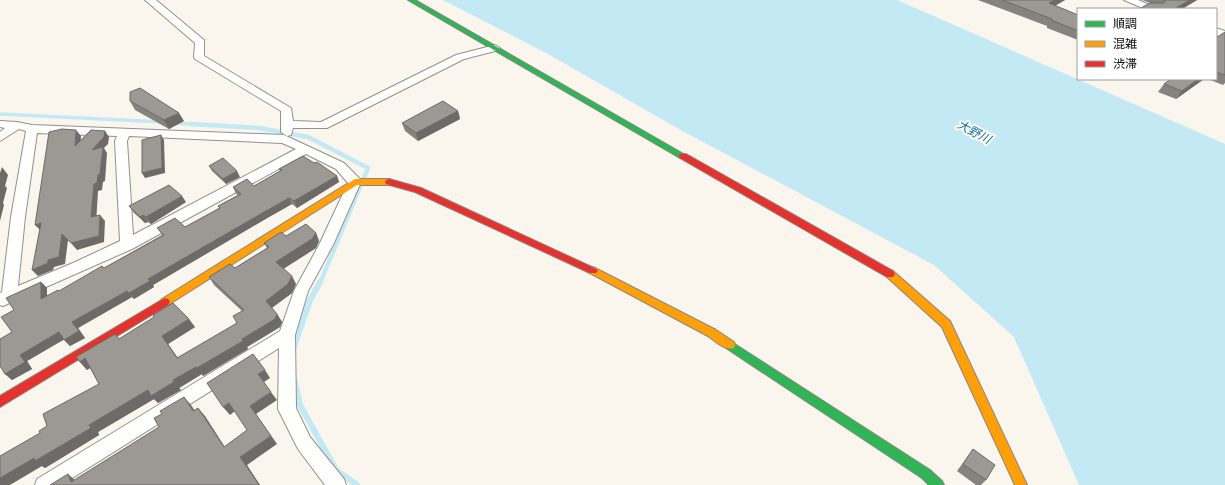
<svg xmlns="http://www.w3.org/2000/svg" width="1225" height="485" font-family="'Source Serif 4','Noto Sans JP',serif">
	<rect width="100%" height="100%" fill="#faf6ee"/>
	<path fill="#c3e9f5" d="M443,0h454l328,144v341h-146l-65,-148 -80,-72 -257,-137 -129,-74z"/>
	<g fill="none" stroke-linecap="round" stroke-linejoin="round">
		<g stroke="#c3e9f5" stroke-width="3.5">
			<path d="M0,114l163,8"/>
			<path d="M175,123l32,2"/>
		</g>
		<path stroke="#c3e9f5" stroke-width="4.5" d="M190,124l69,4 49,9 60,31 -48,115"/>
		<g stroke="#c3e9f5" stroke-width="6">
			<path d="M293,349l17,-49 10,-18"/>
			<path d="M294,378l6,27 36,65 21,15"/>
		</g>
		<defs>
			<g id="street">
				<path d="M145,0h11l48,40v16l87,52 2,13 28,1 135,-67 39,-10 5,3 -1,2 -35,9 -137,69h-34l-2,7 -4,1 -6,-4v-21l-86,-52 -1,-2 1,-14z"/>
				<path d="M1124,0h14l21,9h-14z"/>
				<path d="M1216,28l9,3v7l-9,-3z"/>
				<path d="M0,121l17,1 15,3 252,10 60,28 16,16 1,3 -28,63 -25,46 -13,44 1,73 14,29 34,42 2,6h-21l-27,-36 -20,-40 1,-61 -218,137h-26l2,-6 243,-148 14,-40 25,-46 29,-62 -12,-14 -30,-15 -174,95 -129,57 -3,-1v-12l2,-1 9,-75 15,-86 -7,-2 -19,12v-9l5,-4 -5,-1zM37,133l80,3 -2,5 5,100 -47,22 -55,23 7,-69zM129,136l153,7 14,6 -163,86 -6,-94z"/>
			</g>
			<g id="fast">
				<path d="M408,0h7l272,156 -4,2h-3z"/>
				<path d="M730,341l200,129 12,11 2,4h-15l-7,-7 -196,-130 -1,-3 1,-3z"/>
			</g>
			<g id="slow">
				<path d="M355,179h34l4,3 -4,3h-32l-189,120h-6l-2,-3 2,-3z"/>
				<path d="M593,267l123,63 18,12 1,3 -1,3c-9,3 -19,-7 -26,-12l-118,-63 -2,-2 2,-2z"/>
				<path d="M890,270l3,1 57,50 77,164h-12l-73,-158 -55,-50 -2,-3 2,-3z"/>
			</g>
			<g id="jam">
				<path d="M680,154h6l207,117 2,3 -2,3h-6l-207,-119 -1,-2z"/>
				<path d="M389,179l32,9 175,81 2,2 -2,2h-6l-175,-81 -29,-8 -1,-2 1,-2z"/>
				<path d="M165,298l3,1 2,3 -2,3 -168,102v-11z"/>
			</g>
		</defs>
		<use href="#street" stroke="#93918d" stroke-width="2"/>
		<use href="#fast" stroke="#898784" stroke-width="2"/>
		<use href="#slow" stroke="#898784" stroke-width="2"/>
		<use href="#jam" stroke="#898784" stroke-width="2"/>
		<use href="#street" fill="#fefefc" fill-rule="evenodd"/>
		<use href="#fast" fill="#30b455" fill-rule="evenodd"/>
		<use href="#slow" fill="#ff9f0a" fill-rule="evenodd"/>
		<use href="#jam" fill="#e5322d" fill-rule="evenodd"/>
	</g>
	<g fill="#86837f">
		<path d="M978,0h87l-10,6 23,9v25l-31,-12v-2z"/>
		<path d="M1142,0h55l-15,9 -32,-6z"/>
		<path d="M1225,32v51l-2,2 -15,-6h8v-41z"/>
		<path d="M1171,79h33l-28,20 -18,-7 6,-8z"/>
		<path d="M130,101l54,20 -15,8 -34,-19z"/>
		<path d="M458,111l2,8 -42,22 -13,-10 -3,-8z"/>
		<path d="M314,163l23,13 2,6 -42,26 -5,-4 -23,13 -116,68 1,2 -20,12 -2,-2 -54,31 7,10 -15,8 -6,-7 -37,22 5,8 -20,11 -7,-6 7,-42 2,-22 27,-28 6,6v8l12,-5 45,-23 58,-33 -5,-7 28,-1 34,-19 -1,-2 20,-11 -2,-1 -3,-7 21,-1 26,-15 -1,-2z"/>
		<path d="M209,166l31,11 -14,7 -14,-13z"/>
		<path d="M186,202l-35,22 -3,-2 -3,1 -11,-10 -5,-7z"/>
		<path d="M316,233l3,8 -3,7 -33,21 13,15 -4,9 -20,15 5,6 5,8 -2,5 -33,20 1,2 -45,27 -1,-2 -23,14 2,2 -23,13 -4,-4 -56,33 1,3 -54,33 -3,-2 -2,-33 59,-49 -9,-16 -3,2 -7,-8 39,-23 76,-12 -27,17 10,14 59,-35 5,-12 -28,-26 -5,-8 26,-9 32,-20 -3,-5 22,-7z"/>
		<path d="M973,449l13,31 -5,5h-5l-19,-14z"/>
	</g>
	<g fill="#6d6a68">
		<path d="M1055,0h10l-20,11 4,-8z"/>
		<path d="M1190,0h7l-15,9h-8z"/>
		<path d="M1198,79h6l-28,20 6,-8z"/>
		<path d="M458,111l2,8 -42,22 -2,-8z"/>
		<path d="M179,113l5,8 -15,8 -5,-9z"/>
		<path d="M76,130l5,6 -1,16 -5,-6z"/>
		<path d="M105,131l4,6 -1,7 -4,4 3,5 -2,28 -2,1 -1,8 -4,1 -2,33 -5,-7 1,-67z"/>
		<path d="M161,135l3,5 1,33 -20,5 -3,-5z"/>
		<path d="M2,167l6,8 -3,11 2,2 -4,15 1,2 -4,16v-48z"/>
		<path d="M237,171l3,6 -14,7 -3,-5z"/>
		<path d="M337,176l2,6 -42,26 -3,-7z"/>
		<path d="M182,196l4,6 -35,22 -5,-7z"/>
		<path d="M289,198l3,6 -23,13 -116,68 1,2 -20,12 -5,-6 19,-14 118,-68z"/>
		<path d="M100,215l5,6 -1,21 -27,8 -6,-7z"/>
		<path d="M143,215l5,7 -3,1 -5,-6z"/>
		<path d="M41,223v8l-6,-6z"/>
		<path d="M316,233l3,8 -3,7 -36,23 -4,-9z"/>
		<path d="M62,234l6,6 -3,24 -11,3 -1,3 -15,6 -6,-6 16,-10z"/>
		<path d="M292,276l4,8 -4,9 -22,16 -4,-8z"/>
		<path d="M41,282l6,6v18l-6,-7z"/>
		<path d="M127,291l5,6 -54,31 7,10 -15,8 -6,-6 8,-18z"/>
		<path d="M277,314l5,8 -2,5 -33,20 1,2 -45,27 -1,-2 -23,14 2,2 -23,13 -4,-4 -56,33 1,3 -54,33 -3,-2 -32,19h-10v-7l148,-88 25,-10 69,-41z"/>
		<path d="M189,319l6,8 -27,17 15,22 -6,-8 -15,-22z"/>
		<path d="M59,332l6,7 -38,22 5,8 -20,11 -7,-6 15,-19z"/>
		<path d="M85,358l8,8 -6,4 -7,-8z"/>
		<path d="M265,370l5,8 -6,4 -6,-8z"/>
		<path d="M271,392l6,8 -21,14 21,30 -30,21 13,20h-1l-19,-28 31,-21 -21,-30z"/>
		<path d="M184,397l7,8 9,14 -7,-8z"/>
		<path d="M229,403l6,8 -5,4 -7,-8z"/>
		<path d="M198,408l7,8 25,39 -6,-8z"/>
		<path d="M68,474l9,8h-6z"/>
	</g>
	<g fill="#9c9894" stroke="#6d6a68">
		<path d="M1002,0h53l-6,3 29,12v16l-27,-11 1,-1z"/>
		<path d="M1164,0h26l-16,9h-35l11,-6h14l1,-2z"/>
		<path d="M1225,32v43l-9,-3v-34z"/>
		<path d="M1171,79h27l-16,12 -18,-7z"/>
		<path d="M140,88l39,25 -15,7 -34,-19v-9z"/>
		<path d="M443,101l15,10 -42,22 -14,-10z"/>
		<path d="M62,129l14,1 -1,16 16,-16 14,1 -1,6 -12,13 11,-3 -3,27 -2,1 -1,8 -3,1 -3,33 9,-2 -1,21 -28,7 -9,-9 -3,23 -11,3v3l-16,7 9,-47 -6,2 14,-93z"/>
		<path d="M161,135l1,33 -20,5v-33z"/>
		<path d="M303,156l11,7 3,-1 20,14 -43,25 -5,-3 -23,13 -118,68 2,2 -21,12 -2,-2 -55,31 7,9 -15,9 -5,-8 -39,23 5,7 -20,12 -5,-8v-27l12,-7 -11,-15 13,-7 -8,-12 35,-16v17l17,-9 1,1 43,-25 2,2 60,-33 -7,-7 18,-10 10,9 35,-19 -2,-2 23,-12 -8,-7 14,-8 7,7 28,-16 -3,-1z"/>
		<path d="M223,158l14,13 -14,8 -14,-13z"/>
		<path d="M169,185l13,11 -36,21 -3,-2 -3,2 -11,-11z"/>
		<path d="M306,224l10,9 -4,6 -36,23 16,14 -4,8 -22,17 11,13 -2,5 -33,20 1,2 -46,27 -1,-1 -23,13 1,2 -23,14 -3,-6 -59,35 2,3 -56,33 -1,-3 -34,20v-22l40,-23 -1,-2 8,-5 -4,-12 56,-30 -14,-26 -5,4 -4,-5 39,-23 4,5 35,-22 -1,-2 20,-12 16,16 -27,17 15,22 60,-35 -4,-7 11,-6 -35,-33 21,-13 5,4 34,-21 -5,-4 17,-11 5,4z"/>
		<path d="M253,354l12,16 -7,4 13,18 -21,14 21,30 -31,21 19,28h-209l18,-11 3,8 88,-55 -5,-9 8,-4 -2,-3 24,-14 9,14 5,-3 26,39 23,-17 -18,-27 -6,4 -16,-24z"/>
		<path d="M973,449l22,16 -9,15 -23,-16z"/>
	</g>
	<g text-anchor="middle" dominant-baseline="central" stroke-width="4" stroke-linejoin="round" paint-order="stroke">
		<g font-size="12" font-style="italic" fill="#12719f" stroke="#fff">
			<text transform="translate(974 132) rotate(28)">大野川</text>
		</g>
	</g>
	<rect x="1077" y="8" width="140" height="72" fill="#ffffff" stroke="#9d9d9d"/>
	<rect x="1085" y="21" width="20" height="6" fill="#30b455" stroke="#9d9d9d"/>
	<text x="1113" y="28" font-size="12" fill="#0b0b0b">順調</text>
	<rect x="1085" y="41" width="20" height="6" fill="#ff9f0a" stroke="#9d9d9d"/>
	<text x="1113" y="48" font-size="12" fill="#0b0b0b">混雑</text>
	<rect x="1085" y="61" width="20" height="6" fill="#e5322d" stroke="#9d9d9d"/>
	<text x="1113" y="68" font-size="12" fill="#0b0b0b">渋滞</text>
</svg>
